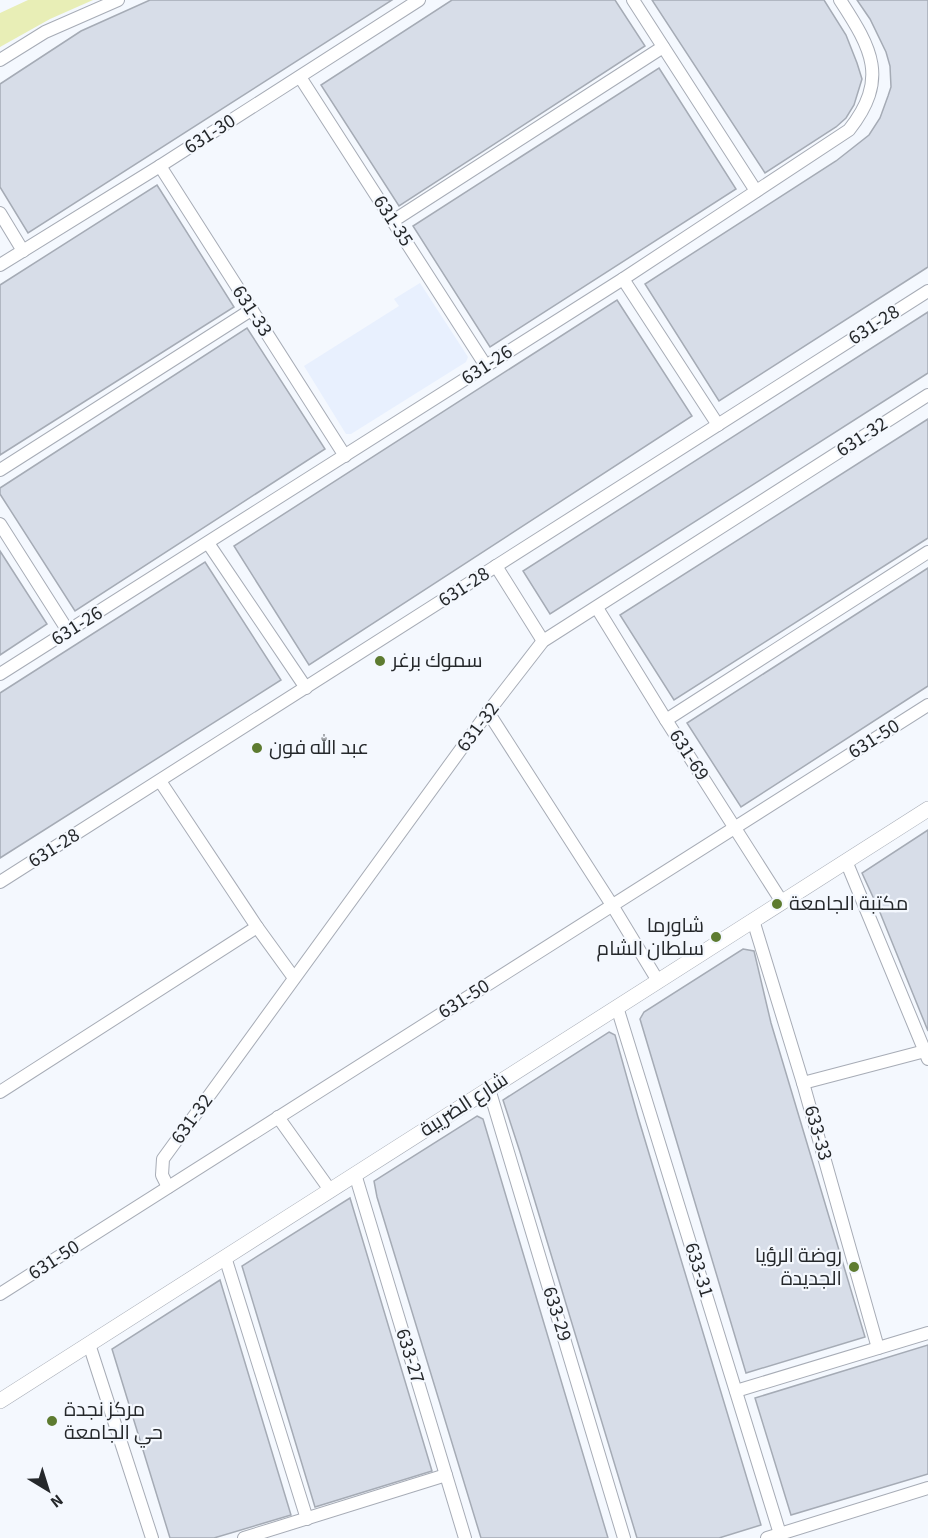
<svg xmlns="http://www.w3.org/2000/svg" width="928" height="1538" font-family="'Source Sans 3',Cairo,sans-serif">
	<rect width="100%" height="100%" fill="#f4f8fe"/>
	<path fill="#e8f0fe" d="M420,283l48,74 -2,5 -115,72h-5l-42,-68 95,-60 -5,-7z"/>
	<path fill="#e8eeb6" d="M28,0h65l-43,19 -50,28v-34z"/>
	<g fill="#d7dde8" stroke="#a5abb5" stroke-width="1.5">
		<path d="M150,0h242l-364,233 -28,-46v-103l81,-53z"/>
		<path d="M452,0h163l30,46 -246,160 -78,-121z"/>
		<path d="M652,0h172l22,35 11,28 5,16 -8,26 -8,13 -10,9 -71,46z"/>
		<path d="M857,0h71v267l-209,134 -74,-117 191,-123 33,-26 11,-17 8,-22 3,-9 -1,-21 -4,-14 -16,-33z"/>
		<path d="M659,68l77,121 -246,158 -77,-121z"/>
		<path d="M157,185l77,122 -234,148v-170z"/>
		<path d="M617,300l75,116 -383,249 -75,-119z"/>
		<path d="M928,312v61l-378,241 -27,-43z"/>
		<path d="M247,328l78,121 -250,162 -75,-117v-6z"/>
		<path d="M928,419v119l-254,162 -54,-85z"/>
		<path d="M0,551l47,73 -47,31z"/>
		<path d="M205,562l76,118 -281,178v-165z"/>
		<path d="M928,568v118l-187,121 -54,-84z"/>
		<path d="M928,830v201l-49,-121 -17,-37z"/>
		<path d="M743,949l11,2 17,72 94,314 -119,36 -106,-354 4,-7z"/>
		<path d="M609,1032l6,3 23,82 123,408 -42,13h-82l-117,-386 -17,-52z"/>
		<path d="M477,1116l6,3 125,419h-127l-104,-341 -3,-16z"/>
		<path d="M350,1198l82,273 -117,36 -73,-241z"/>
		<path d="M220,1280l71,235 -77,23h-44l-58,-189z"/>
		<path d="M928,1345v129l-137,41 -36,-117z"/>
	</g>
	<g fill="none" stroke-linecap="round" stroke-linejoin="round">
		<defs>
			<g id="minor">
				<path d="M633,0l123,191"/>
				<path d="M0,60l45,-28 73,-32"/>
				<path d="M300,77l186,289"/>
				<path d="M160,166l185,290"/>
				<path d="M0,213l23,38"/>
				<path d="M393,221l270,-174"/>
				<path d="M0,265l160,-99 259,-166"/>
				<path d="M623,279l95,146"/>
				<path d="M0,470l251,-160"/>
				<path d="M0,524l68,107"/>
				<path d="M208,543l98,145"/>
				<path d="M496,566l47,75"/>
				<path d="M597,608l69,112 116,182"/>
				<path d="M0,674l623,-395 226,-149c40,-51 23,-81 -9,-130"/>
				<path d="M488,712l124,193 46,76"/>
				<path d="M666,720l262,-168"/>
				<path d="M160,781l97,146 37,51"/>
				<path d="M846,861l82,198"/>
				<path d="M0,882l928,-591"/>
				<path d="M753,920l50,163 75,265"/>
				<path d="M617,1007l163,527"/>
				<path d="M803,1083l122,-32"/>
				<path d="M489,1089l135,449"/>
				<path d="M0,1092l257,-165"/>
				<path d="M278,1117l52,73"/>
				<path d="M355,1174l110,364"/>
				<path d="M168,1187l-6,-12 1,-16 325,-447 55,-71 385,-246"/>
				<path d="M225,1257l82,262"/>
				<path d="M0,1294l928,-589"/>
				<path d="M89,1344l63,194"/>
				<path d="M736,1391l192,-58"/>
				<path d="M244,1538l202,-63"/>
				<path d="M767,1538l161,-50"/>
			</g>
			<path id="tertiary" d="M0,1401l928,-592"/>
		</defs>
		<use href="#minor" stroke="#a7acb6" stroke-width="14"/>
		<use href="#tertiary" stroke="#a7acb6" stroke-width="16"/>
		<use href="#minor" stroke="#fff" stroke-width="12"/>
		<use href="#tertiary" stroke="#fff" stroke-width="15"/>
	</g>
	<g fill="#5d7b30" stroke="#f4f8fe" stroke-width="2">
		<circle cx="380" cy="661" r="6"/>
		<circle cx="257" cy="748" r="6"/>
		<circle cx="777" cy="904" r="6"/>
		<circle cx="716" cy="937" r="6"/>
		<circle cx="854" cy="1267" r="6"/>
		<circle cx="52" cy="1421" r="6"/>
	</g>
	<g text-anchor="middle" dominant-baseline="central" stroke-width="4.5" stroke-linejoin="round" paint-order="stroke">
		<g font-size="20" fill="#25282b" stroke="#f4f8fe">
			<text transform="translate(210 134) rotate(-33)">631-30</text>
			<text transform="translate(393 221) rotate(57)">631-35</text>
			<text transform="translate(252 311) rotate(57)">631-33</text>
			<text transform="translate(874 325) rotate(-33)">631-28</text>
			<text transform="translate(487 365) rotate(-33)">631-26</text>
			<text transform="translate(862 437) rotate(-33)">631-32</text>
			<text transform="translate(464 587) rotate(-33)">631-28</text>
			<text transform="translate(77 626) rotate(-32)">631-26</text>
			<text transform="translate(478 727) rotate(-53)">631-32</text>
			<text transform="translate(874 739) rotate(-32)">631-50</text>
			<text transform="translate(689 755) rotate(57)">631-69</text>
			<text transform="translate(54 848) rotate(-32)">631-28</text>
			<text transform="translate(464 999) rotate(-32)">631-50</text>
			<text transform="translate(464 1105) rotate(-33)">شارع الضريبة</text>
			<text transform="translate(192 1119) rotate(-54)">631-32</text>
			<text transform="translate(818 1133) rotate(74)">633-33</text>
			<text transform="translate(54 1260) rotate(-33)">631-50</text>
			<text transform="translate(699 1270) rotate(73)">633-31</text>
			<text transform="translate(557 1314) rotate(73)">633-29</text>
			<text transform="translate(410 1356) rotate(73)">633-27</text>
		</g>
		<g font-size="20" fill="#25282b" stroke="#f4f8fe" text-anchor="start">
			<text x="392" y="661">سموك برغر</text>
			<text x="269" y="748">عبد الله فون</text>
			<text x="789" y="904">مكتبة الجامعة</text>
			<text x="704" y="926" text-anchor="end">شاورما<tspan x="704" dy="23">سلطان الشام</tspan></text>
			<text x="842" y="1256" text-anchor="end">روضة الرؤيا<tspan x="842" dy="23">الجديدة</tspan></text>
			<text x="64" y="1410">مركز نجدة<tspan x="64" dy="23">حي الجامعة</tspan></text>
		</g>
	</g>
	<g transform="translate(48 1490) rotate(142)" stroke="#f4f8fe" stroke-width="4.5" paint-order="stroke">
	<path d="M0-4.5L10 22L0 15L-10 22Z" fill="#25282b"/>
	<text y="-9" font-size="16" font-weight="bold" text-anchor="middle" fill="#25282b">N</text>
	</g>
</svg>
